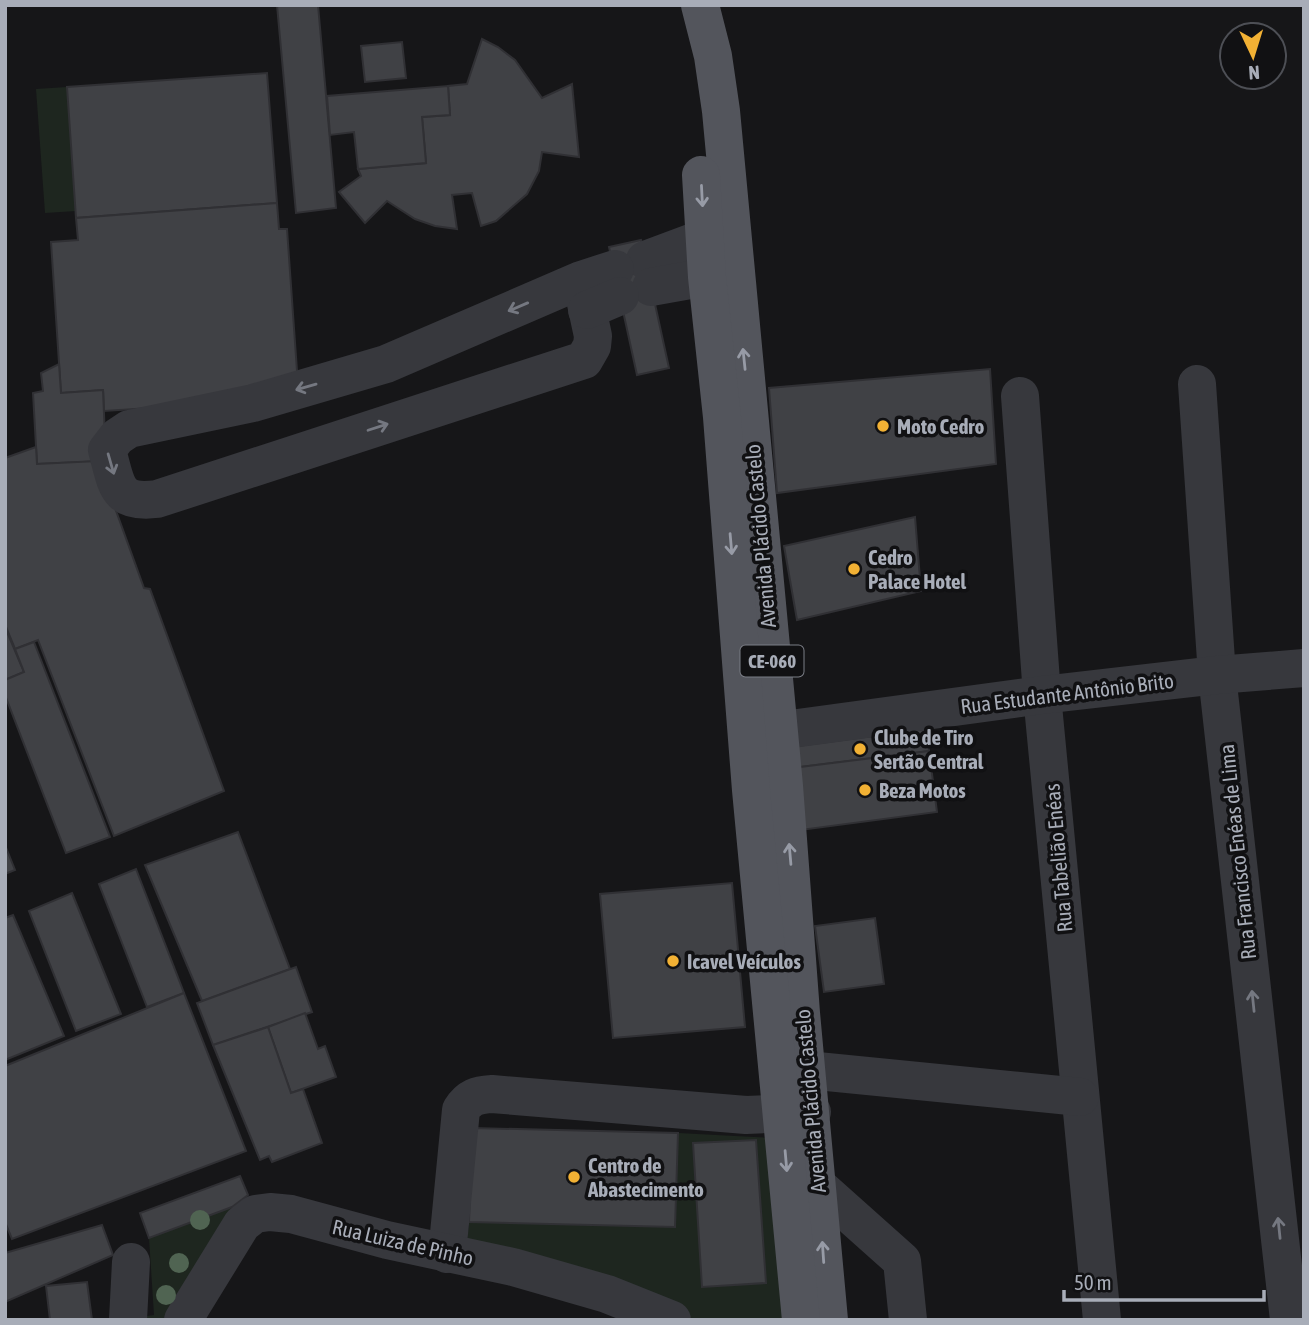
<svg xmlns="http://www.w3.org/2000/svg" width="1309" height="1325" font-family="'Asap Condensed',sans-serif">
	<rect width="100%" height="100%" fill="#161618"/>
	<g fill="#1e261f">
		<path d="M67,87l9,124 -31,2 -9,-124z"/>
		<path d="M678,1133l94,5 16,182h-93l-45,-25 -183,-52 2,-21 206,5z"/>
		<path d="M232,1207l-69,113h-23v-3l14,-2 -5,-77z"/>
	</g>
	<g fill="#404145" stroke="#303034" stroke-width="2">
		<path d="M277,5h41l18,203 -40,5z"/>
		<path d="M482,39l16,8 17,13 27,38 30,-14 7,73 -37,-5 -3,19 -12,23 -31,27 -15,5 -9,-33 -20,2 5,34 -22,-3 -20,-7 -28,-18 -22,22 -26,-31 22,-16 -3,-7 68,-6 -4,-46 28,-2 -2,-29 19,-2z"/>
		<path d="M402,42l4,36 -41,4 -4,-36z"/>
		<path d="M267,73l10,130 -201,15 -9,-131z"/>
		<path d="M448,86l2,29 -28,2 4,46 -68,6 -4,-37 -24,3 -3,-39z"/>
		<path d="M277,203l2,26h8l11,156 -53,17 -141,9 -1,-21 -42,3 -10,-151 27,-2 -2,-22z"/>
		<path d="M641,240l28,128 -32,7 -28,-128z"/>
		<path d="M59,364l2,29 42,-3 3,71 -69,3 -4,-71 10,-2 -2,-18z"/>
		<path d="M990,369l6,95 -219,29 -8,-105z"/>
		<path d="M36,447l1,17 61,-3 46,127 6,1 74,202 -110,45 -76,-196 -23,9 -9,-22 -1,-169z"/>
		<path d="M915,517l6,74 -124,29 -13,-74z"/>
		<path d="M5,627l19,45 -19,8z"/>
		<path d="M34,642l76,195 -44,16 -61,-158v-15l19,-8 -9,-23z"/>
		<path d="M926,729l3,22 -137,17 -2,-21z"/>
		<path d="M929,751l8,61 -136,18 -9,-62z"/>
		<path d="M238,832l52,137 -88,32 -57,-136z"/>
		<path d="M5,845l10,25 -10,4z"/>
		<path d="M136,869l48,124 -37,14 -48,-123z"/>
		<path d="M732,883l13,144 -132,11 -13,-144z"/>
		<path d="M72,893l49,121 -45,17 -47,-120z"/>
		<path d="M13,915l51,121 -59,24v-142z"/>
		<path d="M875,918l9,66 -60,8 -9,-66z"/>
		<path d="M296,967l16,45 -99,33 -16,-42z"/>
		<path d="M184,993l62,158 -234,88 -7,-17v-156z"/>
		<path d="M305,1013l13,36 7,-3 11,31 -45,16 -23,-66z"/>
		<path d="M268,1027l23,66 12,-4 19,54 -50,19 -3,-6 -9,4 -47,-115z"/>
		<path d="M472,1128l206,5 -3,94 -206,-5z"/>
		<path d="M756,1140l10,143 -64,4 -9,-144z"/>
		<path d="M240,1176l8,19 -16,12 -83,31 -9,-25z"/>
		<path d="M102,1225l11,30 -108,47v-49z"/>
		<path d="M87,1282l5,38h-42l-4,-34z"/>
	</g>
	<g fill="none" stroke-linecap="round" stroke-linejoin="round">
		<g stroke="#37383d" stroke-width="38">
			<path d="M645,260l59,-22"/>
			<path d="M581,280l12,56 -1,10 -8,14 -427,139c-42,5 -40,-14 -50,-49l10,-13 12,-8 124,-26 133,-39 195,-84 34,-11"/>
			<path d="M651,287l56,-10"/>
			<path d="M587,310l33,-14"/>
			<path d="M1197,384l20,291 72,645"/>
			<path d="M1020,396l22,299 60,625"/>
			<path d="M747,735l295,-40 175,-20 87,-7"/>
			<path d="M779,1072l28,-2 273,27"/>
			<path d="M818,1186l84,75 6,59"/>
			<path d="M447,1254l14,-144c8,-13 16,-15 31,-16l254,21 66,-3"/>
			<path d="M128,1320l3,-58"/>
			<path d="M183,1320l59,-96 13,-10 15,-2 21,2 96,26 126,27 94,27 65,26"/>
		</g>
		<g stroke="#53555c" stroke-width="38">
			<path d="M700,5l13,51 8,55 63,675 17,227 28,307"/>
			<path d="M701,175l6,102 15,140 29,373 50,530"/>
		</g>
	</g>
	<g fill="#506452">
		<circle cx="200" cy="1220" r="10"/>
		<circle cx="179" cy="1263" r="10"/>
		<circle cx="166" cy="1295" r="10"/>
	</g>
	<defs><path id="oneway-shaft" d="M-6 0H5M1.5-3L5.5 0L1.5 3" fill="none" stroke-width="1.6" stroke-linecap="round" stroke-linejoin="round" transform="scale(1.75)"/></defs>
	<g stroke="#979ba6">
		<use href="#oneway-shaft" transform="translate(702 196) rotate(87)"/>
		<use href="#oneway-shaft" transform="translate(744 359) rotate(-96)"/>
		<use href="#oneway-shaft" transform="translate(731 544) rotate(85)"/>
		<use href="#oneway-shaft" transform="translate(790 854) rotate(-95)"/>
		<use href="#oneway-shaft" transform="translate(786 1161) rotate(85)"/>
		<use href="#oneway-shaft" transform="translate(823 1252) rotate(-94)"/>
	</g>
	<g stroke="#757881">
		<use href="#oneway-shaft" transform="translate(518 307) rotate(157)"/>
		<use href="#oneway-shaft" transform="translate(306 387) rotate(164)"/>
		<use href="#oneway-shaft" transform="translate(378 427) rotate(-18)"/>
		<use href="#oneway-shaft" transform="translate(111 464) rotate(74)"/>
		<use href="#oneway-shaft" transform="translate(1253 1001) rotate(-96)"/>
		<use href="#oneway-shaft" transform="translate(1279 1228) rotate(-96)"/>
	</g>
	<g fill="#f2b134" stroke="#111113" stroke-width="2.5">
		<circle cx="883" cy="426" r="7"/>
		<circle cx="854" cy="569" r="7"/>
		<circle cx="860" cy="749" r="7"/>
		<circle cx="865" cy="790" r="7"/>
		<circle cx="673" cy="961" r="7"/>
		<circle cx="574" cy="1177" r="7"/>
	</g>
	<g text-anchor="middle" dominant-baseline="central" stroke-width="7" stroke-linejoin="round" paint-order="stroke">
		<rect fill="#111113" stroke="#7b7e86" stroke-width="2" x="740.5" y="645.5" width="63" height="31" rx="5"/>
		<g font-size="19" font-weight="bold" fill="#a8adb8">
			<text x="772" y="661">CE-060</text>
		</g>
		<g font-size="21" font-weight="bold" fill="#a8adb8" stroke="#111113" text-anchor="start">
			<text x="897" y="426">Moto Cedro</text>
			<text x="868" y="557">Cedro<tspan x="868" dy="24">Palace Hotel</tspan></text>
			<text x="874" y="737">Clube de Tiro<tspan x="874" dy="24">Sertão Central</tspan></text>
			<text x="879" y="790">Beza Motos</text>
			<text x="687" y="961">Icavel Veículos</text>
			<text x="588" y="1165">Centro de<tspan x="588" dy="24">Abastecimento</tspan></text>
		</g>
		<g font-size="21" fill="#a8adb8" stroke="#111113">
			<text transform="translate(760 536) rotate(-95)">Avenida Plácido Castelo</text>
			<text transform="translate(1067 693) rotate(-7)">Rua Estudante Antônio Brito</text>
			<text transform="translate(1237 852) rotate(-96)">Rua Francisco Enéas de Lima</text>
			<text transform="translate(1058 858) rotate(-95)">Rua Tabelião Enéas</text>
			<text transform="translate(810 1101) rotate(-95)">Avenida Plácido Castelo</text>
			<text transform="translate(403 1242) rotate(13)">Rua Luiza de Pinho</text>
		</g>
	</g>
	<rect width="1309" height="1325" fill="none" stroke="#a8adb8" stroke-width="14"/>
	<g transform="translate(1253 56) rotate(176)"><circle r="33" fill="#111113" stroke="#4d4f55" stroke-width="2"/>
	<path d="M0-5L12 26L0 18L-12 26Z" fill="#f2b134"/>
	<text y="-10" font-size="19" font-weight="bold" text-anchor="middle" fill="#a8adb8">N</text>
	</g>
	<path d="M1064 1290v10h200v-10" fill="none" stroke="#a8adb8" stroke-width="3.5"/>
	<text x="1074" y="1290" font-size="21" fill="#a8adb8" stroke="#111113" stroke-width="5" paint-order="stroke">50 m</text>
</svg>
